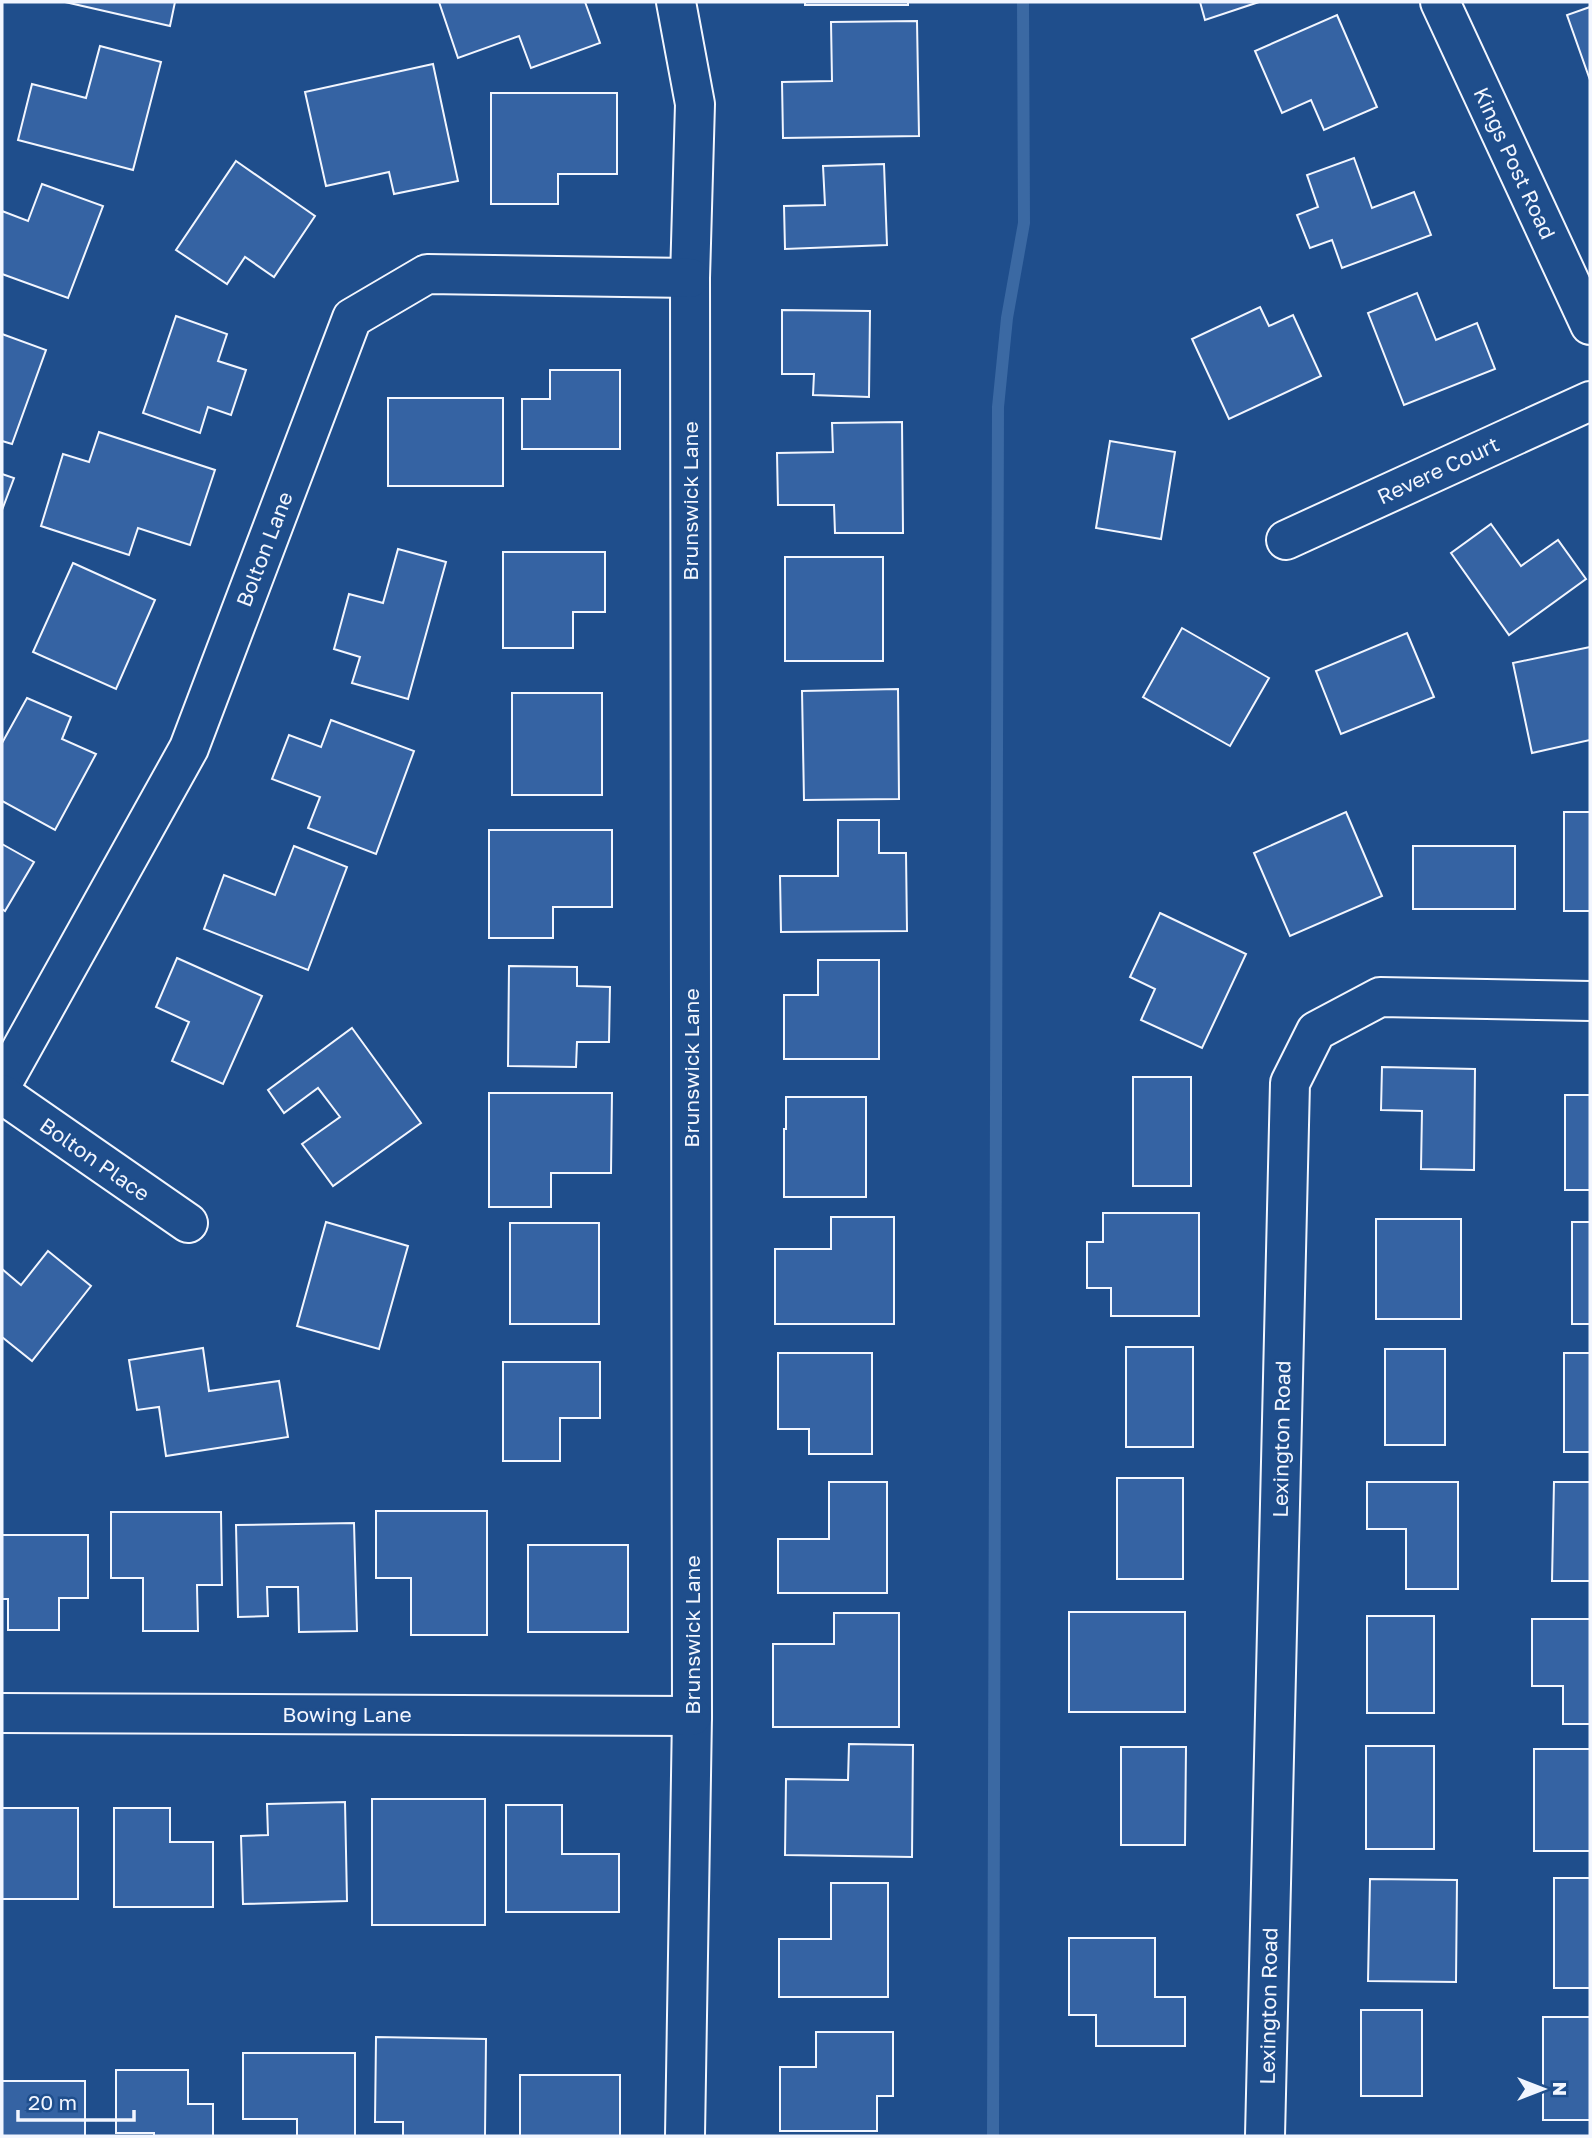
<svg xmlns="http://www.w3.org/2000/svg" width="1592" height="2138" font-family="'Golos Text',sans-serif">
	<rect width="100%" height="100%" fill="#1f4e8c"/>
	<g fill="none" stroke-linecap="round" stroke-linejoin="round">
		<path stroke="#3b69a3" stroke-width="12" d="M993,2136l5,-1729 9,-89 17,-95 -1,-221"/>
	</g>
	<g fill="#3563a3" stroke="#f2f6ff" stroke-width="2">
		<path d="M65,2h110l-5,24z"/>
		<path d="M439,2h146l15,41 -69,25 -12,-32 -61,22z"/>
		<rect x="805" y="2" width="103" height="3"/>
		<path d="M1200,2h59l-54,18z"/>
		<path d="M1590,7v73l-23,-65z"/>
		<path d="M1337,15l40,92 -53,23 -13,-30 -29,13 -27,-62z"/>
		<path d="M917,21l2,115 -136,2 -1,-56 50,-1 -1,-59z"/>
		<path d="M100,46l61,16 -28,108 -115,-30 14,-56 54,14z"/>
		<path d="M433,64l25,117 -64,13 -5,-22 -63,14 -21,-94z"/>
		<path d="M491,93h126v81h-59v30h-67z"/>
		<path d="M1354,158l18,50 42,-16 17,43 -89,33 -10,-28 -22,8 -13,-33 21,-8 -11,-32z"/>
		<path d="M236,161l79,55 -41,61 -29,-20 -18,27 -51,-34z"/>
		<path d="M884,164l3,81 -102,4 -1,-43 41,-1 -2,-39z"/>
		<path d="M42,184l61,22 -35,92 -66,-24v-63l26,10z"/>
		<path d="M1417,293l19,47 41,-17 18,46 -91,36 -36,-92z"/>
		<path d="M1260,307l9,19 24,-11 28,61 -92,43 -37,-80z"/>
		<path d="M782,310l88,1 -1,86 -56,-2 1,-21h-32z"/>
		<path d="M176,316l51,18 -9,27 28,9 -15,45 -23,-8 -8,26 -57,-20z"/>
		<path d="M2,334l44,16 -34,94 -10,-3z"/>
		<path d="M550,370h70v79h-98v-50h28z"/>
		<rect x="388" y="398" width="115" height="88"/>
		<path d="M902,422l1,111h-68l-1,-28h-56l-1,-52 56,-1 -1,-29z"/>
		<path d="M99,432l116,38 -25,75 -52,-17 -9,27 -88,-29 22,-72 26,8z"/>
		<path d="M1110,441l65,11 -14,87 -65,-11z"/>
		<path d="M2,474l12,4 -12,32z"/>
		<path d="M1491,524l30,42 37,-26 28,39 -77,56 -58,-82z"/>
		<path d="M398,549l48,13 -38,137 -56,-16 8,-26 -26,-8 15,-55 34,9z"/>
		<path d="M503,552h102v60h-32v36h-70z"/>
		<rect x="785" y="557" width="98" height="104"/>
		<path d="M73,563l82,37 -39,89 -83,-37z"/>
		<path d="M1182,628l87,50 -39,68 -87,-49z"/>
		<path d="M1407,633l27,64 -93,37 -25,-63z"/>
		<path d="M1590,647v93l-58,13 -19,-90z"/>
		<path d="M898,689l1,110 -95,1 -2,-109z"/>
		<rect x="512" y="693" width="90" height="102"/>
		<path d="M27,698l44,19 -9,22 34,15 -41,76 -53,-29v-58z"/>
		<path d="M331,720l83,31 -38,103 -68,-26 12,-31 -48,-18 17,-44 32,12z"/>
		<path d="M1346,812l36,84 -92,40 -36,-83z"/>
		<rect x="1564" y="812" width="26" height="99"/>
		<path d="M838,820h41v33h27l1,78 -126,1 -1,-56h58z"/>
		<path d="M489,830h123v77h-59v31h-64z"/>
		<path d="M2,844l32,18 -29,49 -3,-2z"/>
		<path d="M294,846l53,21 -39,103 -104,-41 20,-54 51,20z"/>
		<rect x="1413" y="846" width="102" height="63"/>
		<path d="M1160,913l86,41 -44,94 -61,-28 14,-31 -25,-12z"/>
		<path d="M177,958l85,38 -39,88 -51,-23 17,-39 -33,-15z"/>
		<path d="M818,960h61v99h-95v-64h34z"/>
		<path d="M509,966l68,1v19l33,1 -1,55h-32l-1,25 -68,-1z"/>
		<path d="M352,1028l69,95 -88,63 -31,-42 38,-27 -22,-29 -34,25 -16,-23z"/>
		<path d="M1382,1067l93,2 -1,101 -53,-1 1,-58 -41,-1z"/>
		<rect x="1133" y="1077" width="58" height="109"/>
		<path d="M489,1093h123l-1,80h-60v34h-62z"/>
		<rect x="1565" y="1095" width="25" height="95"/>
		<path d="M786,1097h80v100h-82v-68h2z"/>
		<path d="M1103,1213h96v103h-88v-28h-24v-46h16z"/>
		<path d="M831,1217h63v107h-119v-75h56z"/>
		<rect x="1376" y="1219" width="85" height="100"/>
		<path d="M326,1222l82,24 -29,103 -82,-23z"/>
		<rect x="1572" y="1222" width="18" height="102"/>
		<rect x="510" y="1223" width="89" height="101"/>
		<path d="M48,1251l43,35 -59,75 -30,-24v-68l19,16z"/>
		<rect x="1126" y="1347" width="67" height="100"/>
		<path d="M203,1348l6,43 70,-10 9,56 -122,19 -7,-49 -22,3 -8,-50z"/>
		<rect x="1385" y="1349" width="60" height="96"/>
		<path d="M778,1353h94v101h-63v-25h-31z"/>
		<rect x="1564" y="1353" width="26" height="99"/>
		<path d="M503,1362h97v56h-40v43h-57z"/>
		<rect x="1117" y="1478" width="66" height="101"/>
		<path d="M829,1482h58v111h-109v-54h51z"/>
		<path d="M1367,1482h91v107h-52v-60h-39z"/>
		<path d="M1554,1482h36v99h-38z"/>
		<path d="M376,1511h111v124h-76v-57h-35z"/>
		<path d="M111,1512h110l1,73h-25l1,46h-55v-53h-32z"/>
		<path d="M354,1523l3,108 -58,1 -1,-45h-31l1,29 -30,1 -2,-92z"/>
		<path d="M2,1535h86v63h-29v32h-51v-31h-6z"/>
		<rect x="528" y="1545" width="100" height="87"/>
		<rect x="1069" y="1612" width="116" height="100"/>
		<path d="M834,1613h65v114h-126v-83h61z"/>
		<rect x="1367" y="1616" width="67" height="97"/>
		<path d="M1532,1619h58v105h-27v-38h-31z"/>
		<path d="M849,1744l64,1 -1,112 -127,-2 1,-76 62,1z"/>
		<rect x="1366" y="1746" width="68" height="103"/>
		<path d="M1121,1747h65l-1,98h-64z"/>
		<rect x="1534" y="1749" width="56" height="102"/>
		<rect x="372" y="1799" width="113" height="126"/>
		<path d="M345,1802l2,99 -104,3 -2,-68 27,-1 -1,-31z"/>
		<path d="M506,1805h56v49h57v58h-113z"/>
		<rect x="2" y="1808" width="76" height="91"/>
		<path d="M114,1808h56v34h43v65h-99z"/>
		<rect x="1554" y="1878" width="36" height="110"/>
		<path d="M1370,1879l87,1 -1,102 -88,-1z"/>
		<path d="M831,1883h57v114h-109v-58h52z"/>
		<path d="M1069,1938h86v59h30v49h-89v-31h-27z"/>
		<rect x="1361" y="2010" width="61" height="86"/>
		<rect x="1543" y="2017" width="47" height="103"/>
		<path d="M816,2032h77v64h-16v35h-97v-64h36z"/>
		<path d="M376,2037l110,2 -1,97h-82v-14h-28z"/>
		<path d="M243,2053h112v83h-58v-17h-54z"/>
		<path d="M116,2070h72v34h25v32h-59v-3h-38z"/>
		<rect x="520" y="2075" width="100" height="61"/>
		<rect x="2" y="2081" width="83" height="55"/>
	</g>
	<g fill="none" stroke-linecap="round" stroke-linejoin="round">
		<defs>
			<g id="minor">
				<path d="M676,2l19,102 -5,174 2,1438 -7,420"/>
				<path d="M1440,2l150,323"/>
				<path d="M1286,540l304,-139"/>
				<path d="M2,1084l187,-336 163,-430 75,-44 263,4"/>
				<path d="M2,1094l186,129"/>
				<path d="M2,1713l690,3"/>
				<path d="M1265,2136l25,-1053 26,-52 64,-34 210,4"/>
			</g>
		</defs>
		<use href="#minor" stroke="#f2f6ff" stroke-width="42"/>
		<use href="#minor" stroke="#1f4e8c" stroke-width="38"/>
	</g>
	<g text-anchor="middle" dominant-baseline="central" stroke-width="5" stroke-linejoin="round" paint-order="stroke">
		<g font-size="21" fill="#f2f6ff" stroke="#1f4e8c">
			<text transform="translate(1515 163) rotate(65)">Kings Post Road</text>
			<text transform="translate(1438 470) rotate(-25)">Revere Court</text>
			<text transform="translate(690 501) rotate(-90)">Brunswick Lane</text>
			<text transform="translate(264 549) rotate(-69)">Bolton Lane</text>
			<text transform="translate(691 1068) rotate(-90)">Brunswick Lane</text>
			<text transform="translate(95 1159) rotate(35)">Bolton Place</text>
			<text transform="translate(1281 1439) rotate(-89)">Lexington Road</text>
			<text transform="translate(692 1635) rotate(-90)">Brunswick Lane</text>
			<text x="347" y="1714">Bowing Lane</text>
			<text transform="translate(1268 2006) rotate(-89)">Lexington Road</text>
		</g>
	</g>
	<rect width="1592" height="2138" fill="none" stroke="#f2f6ff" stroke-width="7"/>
	<g transform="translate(1543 2089) rotate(90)" stroke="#1f4e8c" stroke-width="5" paint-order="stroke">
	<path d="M0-5L12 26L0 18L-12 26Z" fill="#f2f6ff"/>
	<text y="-10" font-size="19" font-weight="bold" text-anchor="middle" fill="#f2f6ff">N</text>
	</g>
	<path d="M18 2110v10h116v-10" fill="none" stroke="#f2f6ff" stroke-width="3.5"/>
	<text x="28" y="2110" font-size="21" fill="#f2f6ff" stroke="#1f4e8c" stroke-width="5" paint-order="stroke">20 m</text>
</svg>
